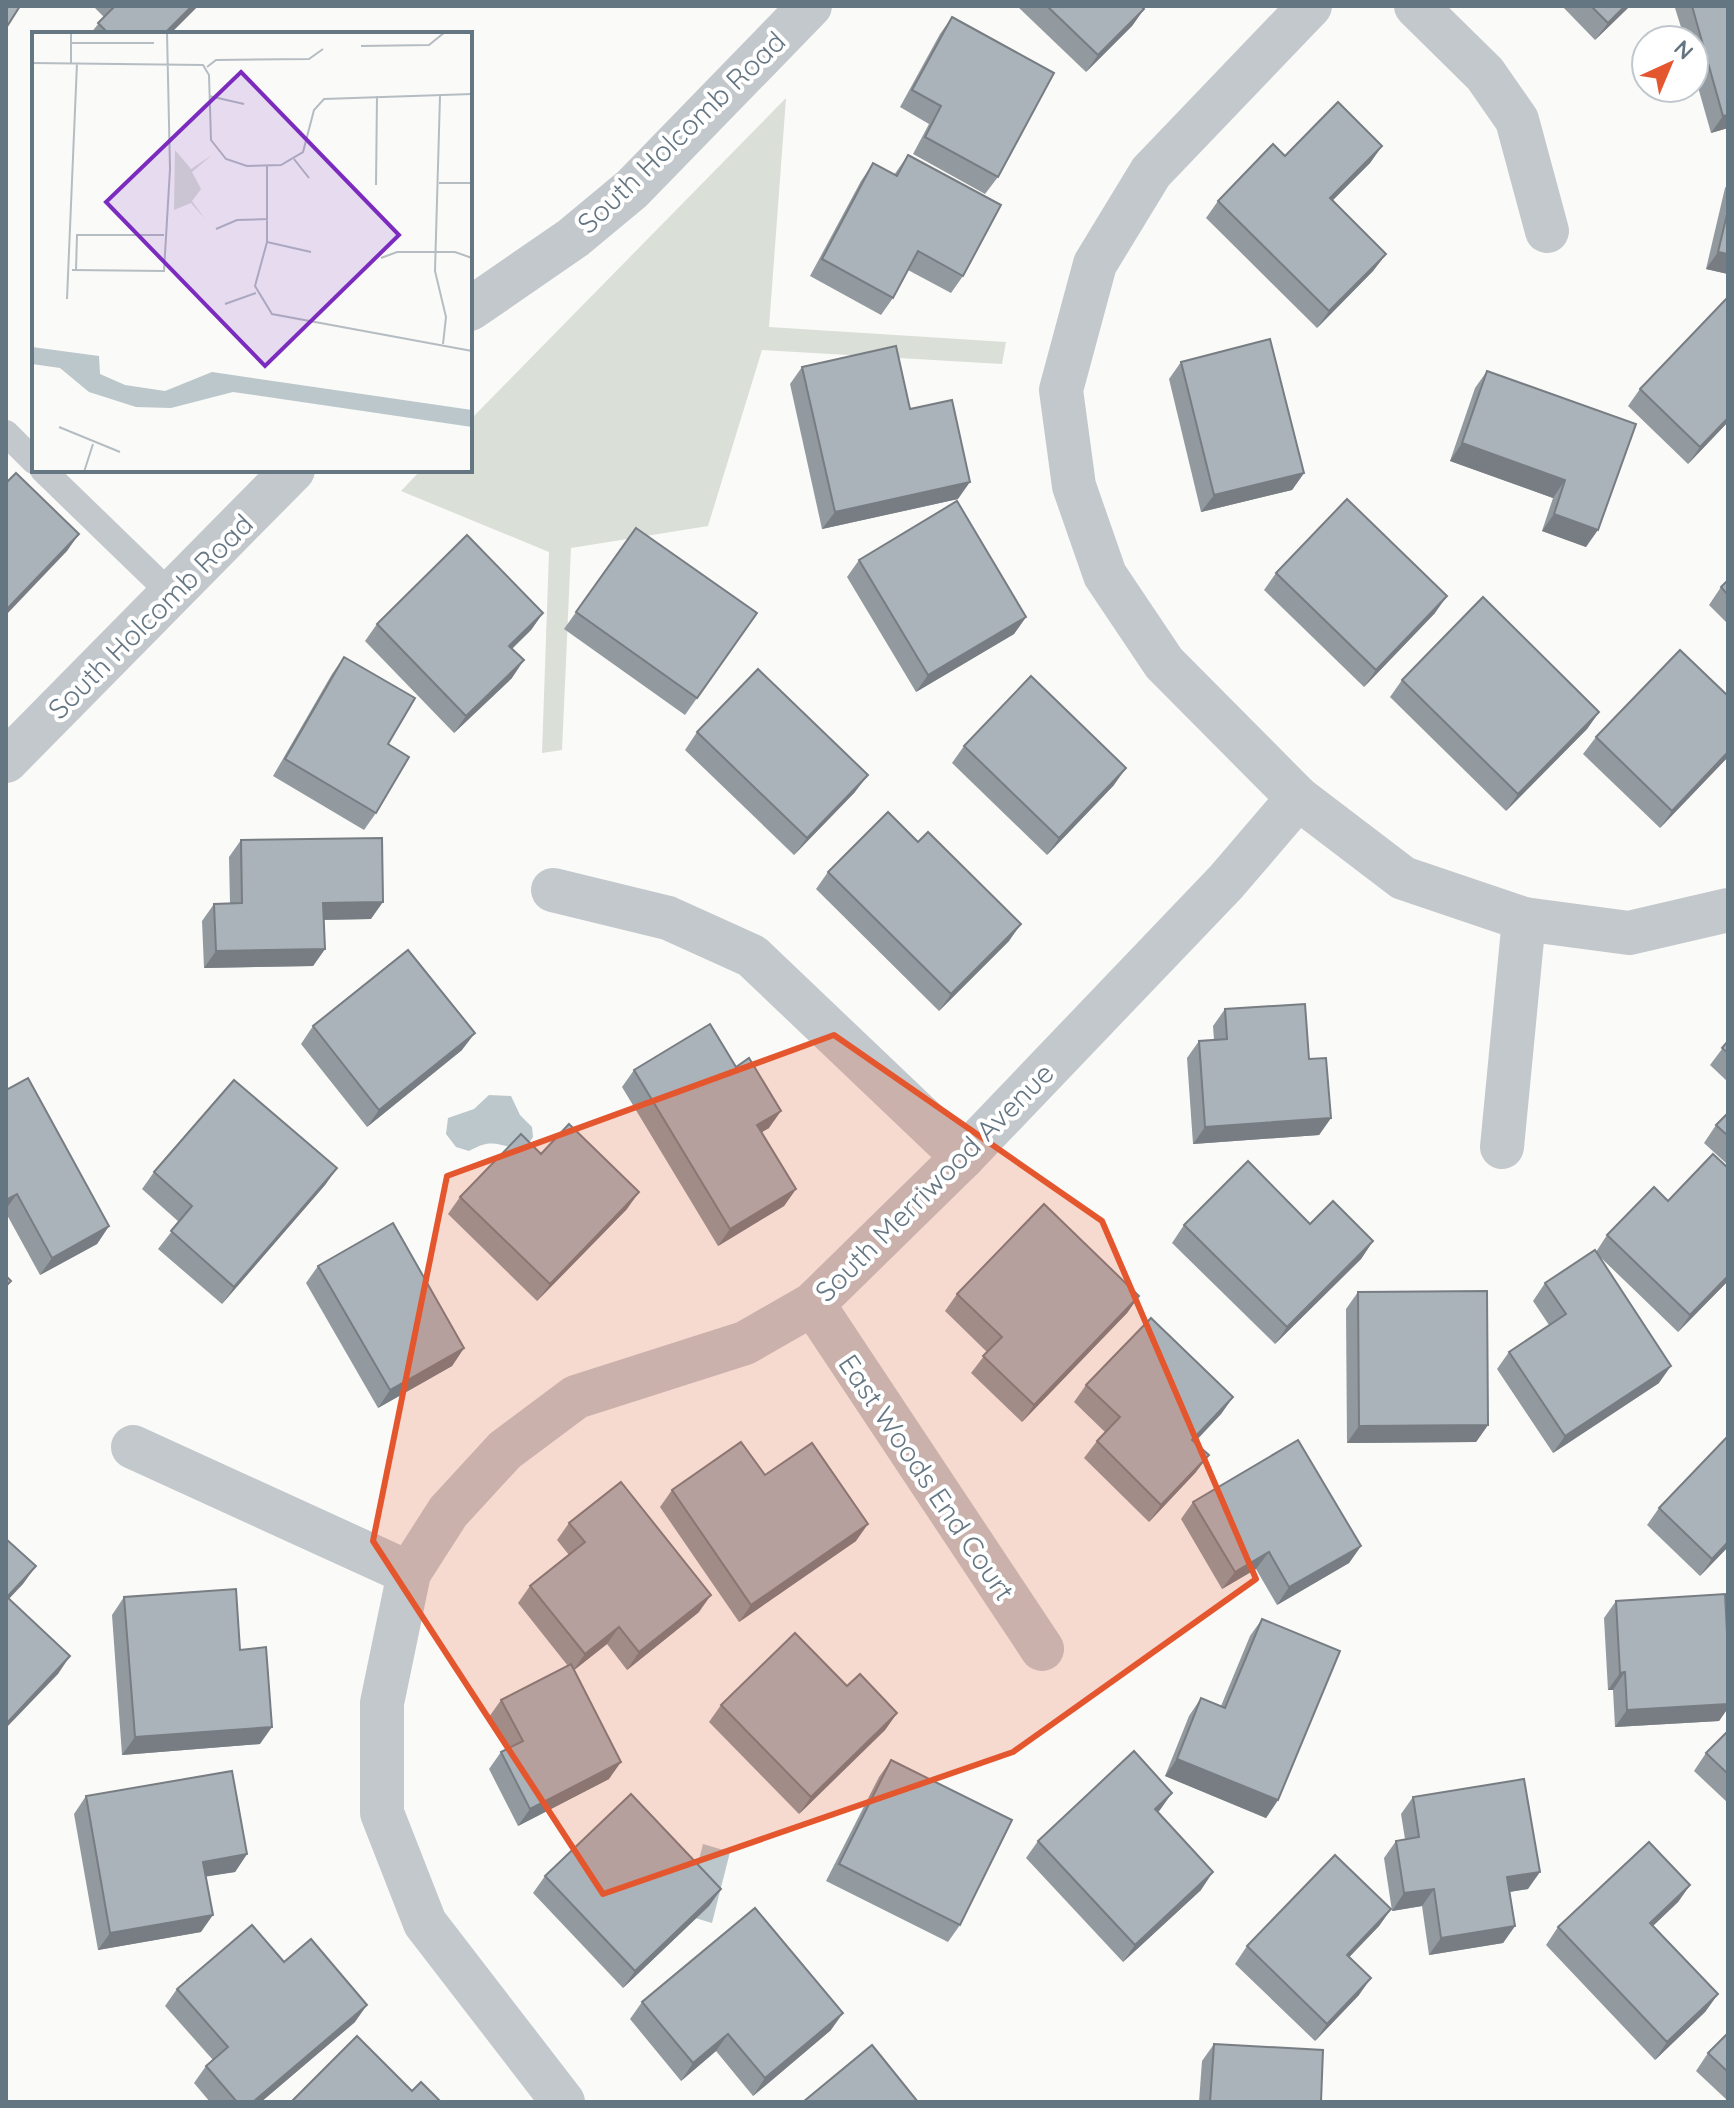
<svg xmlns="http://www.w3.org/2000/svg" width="1734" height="2108" font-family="Quicksand,sans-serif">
	<rect width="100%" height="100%" fill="#fafaf8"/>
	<path fill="#dadfd7" d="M786,98l-17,229 237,15 -4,22 -240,-14 -54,176 -137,22 -9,202 -20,3 7,-201 -148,-61 20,-21h49v-50z"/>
	<g fill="#bbc7cb">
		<path d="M489,1095l22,1 9,19 12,12 1,10 -8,12c-26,-1 -29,-13 -56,2l-13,-4 -10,-13 2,-16 26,-9z"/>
		<path d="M703,1844l27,8 -18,71 -27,-8z"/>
	</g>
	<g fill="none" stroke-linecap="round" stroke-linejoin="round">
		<g stroke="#c3c8cc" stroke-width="26">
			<path d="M6,433l28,28"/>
			<path d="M43,470l130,126"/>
		</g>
		<g stroke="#c3c8cc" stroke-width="44">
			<path d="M1310,6l-159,166 -56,92 -34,126 13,96 31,89 59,88 134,135 105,80 121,41 105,14 99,-23"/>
			<path d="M1416,6l69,68 32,46 30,111"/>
			<path d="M470,309l103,-71 59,-49 178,-183"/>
			<path d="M6,761l287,-291"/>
			<path d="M553,890l115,28 84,38 211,201"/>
			<path d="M1502,1147l22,-228"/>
			<path d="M813,1304l229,345"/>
			<path d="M133,1447l276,126"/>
			<path d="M563,2102l-138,-179 -43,-110v-110l27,-130 39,-61 57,-62 71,-53 169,-54 68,-39 150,-147 263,-275 72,-84"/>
		</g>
	</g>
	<g fill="#929a9f">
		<path d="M93,6h105l-28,28h-80l14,-17z"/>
		<path d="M1017,6h124l3,3 -12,17 -46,46z"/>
		<path d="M1562,6h68l-35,34z"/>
		<path d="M1676,6h52v122l-17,5 -17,-60v-33h-9l-10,-32z"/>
		<path d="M952,17l46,160 -13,17 -72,-40 16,-30 -29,-17 40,-73z"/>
		<path d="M1382,146l-12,17 -37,37 53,54 -13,17 -56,57 -111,-110 12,-17 67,-45z"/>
		<path d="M908,155l55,121 -12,17 -43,-23 -15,28 -12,17 -71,-39 51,-95 12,-18 21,12z"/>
		<path d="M1728,184v90l-22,-5 19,-81z"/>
		<path d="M1181,362l123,111 -12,17 -91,22 -32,-133z"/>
		<path d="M802,367l108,42 48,90 -136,30 -32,-145z"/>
		<path d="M1487,371l149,53 -50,123 -44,-16 11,-33 -103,-37 25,-73z"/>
		<path d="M1640,389l88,33 -40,42 -60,-58z"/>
		<path d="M636,528l121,85 -72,102 -121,-86z"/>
		<path d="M859,560l167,57 -12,17 -98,58 -69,-115z"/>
		<path d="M1276,573l159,40 -71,74 -100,-97z"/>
		<path d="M1728,580v44l-19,-19 12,-18z"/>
		<path d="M543,613l-12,17 -19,19v29l-58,55 -89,-92 12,-17z"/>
		<path d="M344,657l44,87 -12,69 -12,17 -91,-54 59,-102z"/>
		<path d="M1402,680l197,32 -12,17 -81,82 -116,-114z"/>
		<path d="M1728,694v63l-68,71 -77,-74 13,-17z"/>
		<path d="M697,732l158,60 -61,63 -109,-105z"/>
		<path d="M964,746l150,39 -67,70 -95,-92z"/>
		<path d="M241,840l130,79 -47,1 1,29 -12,17 -109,2 -2,-47 12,-17 16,-1 -1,-46z"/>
		<path d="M828,872l181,69 -70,70 -123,-122z"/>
		<path d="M1225,1009l84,50 22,59 -12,17 -126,9 -6,-86 12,-17 15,-1 -1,-14z"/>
		<path d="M313,1026l149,24 -95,77 -66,-83z"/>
		<path d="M1728,1041v41l-18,-17z"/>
		<path d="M736,1067l33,61 -7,4 34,57 -12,17 -66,40 -96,-159 12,-17z"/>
		<path d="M6,1090l103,136 -12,18 -57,31 -34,-62z"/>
		<path d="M1728,1113v52l-24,-22 12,-18z"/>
		<path d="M337,1168l-12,17 -103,119 -64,-55 21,-27 -37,-33 12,-17z"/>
		<path d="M460,1197l167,12 -90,92 -89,-87z"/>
		<path d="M1310,1224l63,17 -12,18 -86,85 -103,-101 12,-18z"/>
		<path d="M1607,1235l121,46 -50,51 -81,-78 62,129 -106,70 -56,-84 12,-17 40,-27 -16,-24 12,-18 51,-31z"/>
		<path d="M318,1266l146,82 -12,18 -74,42 -72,-125z"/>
		<path d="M1358,1292l130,133 -12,17 -129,1 -1,-134z"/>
		<path d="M957,1294l182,2 -12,17 -105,109 -51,-49 16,-21 -42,-41z"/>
		<path d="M1086,1385l147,12 -12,17 -26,28 1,30 -47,50 -65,-64 13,-17 8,-9 -31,-30z"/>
		<path d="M765,1475l91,66 -117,81 -79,-115 12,-17z"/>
		<path d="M1193,1502l168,44 -12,17 -72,42 -21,-36 -34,20 -41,-70z"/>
		<path d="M1659,1508l69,39 -28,29 -53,-51z"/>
		<path d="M569,1523l130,89 -72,58 -20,-26 -33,26 35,109 -91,47 -29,-57 12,-17 5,-2 -17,-33 12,-17 67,-34 -50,-63 12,-17 39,-31 -12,-15z"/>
		<path d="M124,1597l116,53 20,94 -138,11 -10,-140z"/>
		<path d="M1616,1601l112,51v56l-9,13 -104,6 -2,-37h-5l-4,-72z"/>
		<path d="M1262,1619l16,181 -12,18 -101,-42 24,-60 12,-18 20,8 29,-70z"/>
		<path d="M847,1686l50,27 -12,17 -86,84 -90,-92 12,-17z"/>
		<path d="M1728,1731v72l-34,-32 12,-18z"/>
		<path d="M891,1760l69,165 -12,17 -122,-61 53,-104z"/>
		<path d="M86,1796l161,58 -12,18 -29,4 -5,56 -103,18 -24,-136z"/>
		<path d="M1413,1797l115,92 -18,3 5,34 -12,17 -74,12 -7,-49 -30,5 -8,-53 12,-17 9,-2 -4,-25z"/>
		<path d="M1160,1810l-2,2 43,78 -78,72 -97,-104 12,-17z"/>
		<path d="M545,1876l176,13 -12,17 -86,82 -90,-95z"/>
		<path d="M1690,1885l-12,17 -25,24 65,68 -13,18 -50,48 -109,-115 12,-18z"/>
		<path d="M1391,1909l-12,17 -30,31 10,38 -44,46 -80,-77 12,-18z"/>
		<path d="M284,1962l71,60 -94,80h-51l-16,-19 12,-17 7,-6 -48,-54 12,-17z"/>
		<path d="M642,2002l189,28 -78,66 -37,-45 -35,30 -51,-62z"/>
		<path d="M1728,2033v68l-32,-30 12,-18z"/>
		<path d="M1214,2044l107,58h-122l3,-41z"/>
	</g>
	<g fill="#777d82">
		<path d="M192,6h6l-28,28h-6z"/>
		<path d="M1625,6h5l-35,34 13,-17z"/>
		<path d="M1144,9l-12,17 -46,46 12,-17z"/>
		<path d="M1728,115v13l-17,5 12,-17z"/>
		<path d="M1382,146l-12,17 -52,52 12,-17z"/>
		<path d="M1718,252l10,2v20l-22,-5z"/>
		<path d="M1386,254l-13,17 -56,57 12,-17z"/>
		<path d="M1728,418v4l-40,42 12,-17z"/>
		<path d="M1462,443l103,37 -12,18 -103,-37z"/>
		<path d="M1304,473l-12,17 -91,22 13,-17z"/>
		<path d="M970,482l-12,17 -136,30 13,-17z"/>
		<path d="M1554,514l44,16 -12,17 -44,-16z"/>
		<path d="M79,534l-12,17 -61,64v-5z"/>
		<path d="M1447,596l-12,17 -71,74 12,-17z"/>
		<path d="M543,613l-12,17 -34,33 12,-17z"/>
		<path d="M1026,617l-12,17 -98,58 12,-17z"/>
		<path d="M524,660l-12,18 -58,55 12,-17z"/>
		<path d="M1599,712l-12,17 -81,82 12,-17z"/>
		<path d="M1728,752v5l-68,71 12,-17z"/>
		<path d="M1126,768l-12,17 -67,70 12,-17z"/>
		<path d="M868,775l-13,17 -61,63 13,-17z"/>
		<path d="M383,902l-12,17 -60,1 12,-17z"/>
		<path d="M1021,924l-12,17 -70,70 12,-17z"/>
		<path d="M325,949l-12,17 -109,2 12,-17z"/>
		<path d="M475,1033l-13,17 -95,77 12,-17z"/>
		<path d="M781,1111l-12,17 -24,14 12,-17z"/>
		<path d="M1331,1118l-12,17 -126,9 12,-17z"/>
		<path d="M337,1168l-12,17 -103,119 12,-17z"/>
		<path d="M796,1189l-12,17 -66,40 12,-17z"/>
		<path d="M639,1192l-12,17 -90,92 13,-17z"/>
		<path d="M17,1194l-11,15v-9z"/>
		<path d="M109,1226l-12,18 -57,31 12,-17z"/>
		<path d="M1373,1241l-12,18 -86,85 12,-17z"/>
		<path d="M1728,1276v5l-50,51 12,-17z"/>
		<path d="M1139,1296l-12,17 -105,109 12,-17z"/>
		<path d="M464,1348l-12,18 -74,42 12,-18z"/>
		<path d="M1671,1366l-12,17 -106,70 12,-17z"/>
		<path d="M1233,1397l-12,17 -41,43 12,-17z"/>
		<path d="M1488,1425l-12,17 -129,1 12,-17z"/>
		<path d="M1209,1455l-13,17 -47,50 12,-17z"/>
		<path d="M868,1524l-12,17 -117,81 12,-17z"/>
		<path d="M1728,1542v5l-28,29 12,-17z"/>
		<path d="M1361,1546l-12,17 -72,42 12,-18z"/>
		<path d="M1269,1552l-13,17 -34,20 13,-17z"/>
		<path d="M36,1566l-13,18 -17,18v-4z"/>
		<path d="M711,1595l-12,17 -72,58 12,-18z"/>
		<path d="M619,1627l-12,17 -34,27 12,-17z"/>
		<path d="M70,1656l-12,18 -52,54v-4z"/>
		<path d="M1625,1672l-12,18h-5l12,-17z"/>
		<path d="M1728,1704v4l-9,13 -104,6 12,-17z"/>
		<path d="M897,1713l-12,17 -86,84 12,-17z"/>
		<path d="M272,1727l-12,17 -138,11 13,-18z"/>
		<path d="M1177,1759l101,41 -12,18 -101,-42z"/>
		<path d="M621,1762l-12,17 -91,47 12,-17z"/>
		<path d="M1172,1793l-12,17 -18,17 13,-18z"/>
		<path d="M247,1854l-12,18 -44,7 12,-17z"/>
		<path d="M1213,1872l-12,18 -78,72 12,-17z"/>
		<path d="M1540,1872l-12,17 -33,5 12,-17z"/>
		<path d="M1690,1885l-12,17 -40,38 12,-17z"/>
		<path d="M721,1889l-12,17 -86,82 12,-17z"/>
		<path d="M1434,1889l-12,17 -30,5 12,-18z"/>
		<path d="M1391,1909l-12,17 -44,46 12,-17z"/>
		<path d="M213,1915l-12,17 -103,18 12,-17z"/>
		<path d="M1515,1926l-12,17 -74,12 12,-17z"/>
		<path d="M1371,1978l-12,17 -44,46 12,-17z"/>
		<path d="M1718,1994l-13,18 -50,48 12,-18z"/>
		<path d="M367,2005l-12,17 -94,80h-8z"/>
		<path d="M843,2013l-12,17 -78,66 12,-18z"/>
		<path d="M728,2034l-12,17 -35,30 12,-18z"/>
	</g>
	<g fill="#aab3b9" stroke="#777d82" stroke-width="2">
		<path d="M6,6h14l-14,22z"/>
		<path d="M115,6h77l-28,28h-55l-11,-11z"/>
		<path d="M1047,6h94l3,3 -46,46z"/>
		<path d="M1591,6h34l-17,17z"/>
		<path d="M1692,6h36v109l-5,1z"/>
		<path d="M952,17l102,56 -56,104 -73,-40 16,-31 -29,-16z"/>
		<path d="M1338,102l44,44 -52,52 56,56 -57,57 -111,-110 55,-57 12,12z"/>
		<path d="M908,155l93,50 -38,71 -45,-25 -25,47 -71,-39 51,-96 24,13z"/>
		<path d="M1728,210v44l-10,-2z"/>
		<path d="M1728,297v121l-28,29 -60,-58z"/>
		<path d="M1270,339l34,134 -90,22 -33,-133z"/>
		<path d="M896,346l14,63 42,-9 18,82 -135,30 -33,-145z"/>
		<path d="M1487,371l149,53 -38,106 -44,-16 11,-34 -103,-37z"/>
		<path d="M16,473l63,61 -73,76v-127z"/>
		<path d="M1347,499l100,97 -71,74 -100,-97z"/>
		<path d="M957,501l69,116 -98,58 -69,-115z"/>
		<path d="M636,528l121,85 -60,85 -121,-86z"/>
		<path d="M467,535l76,78 -34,33 15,14 -58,56 -89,-92z"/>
		<path d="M1728,580v15l-7,-8z"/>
		<path d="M1483,597l116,115 -81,82 -116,-114z"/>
		<path d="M1680,650l47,45 1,-1v58l-56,59 -76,-74z"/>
		<path d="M344,657l71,41 -27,46 21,13 -33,56 -91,-54z"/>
		<path d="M758,669l110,106 -61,63 -110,-106z"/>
		<path d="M1031,676l95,92 -67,70 -95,-92z"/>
		<path d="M888,812l30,30 10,-10 93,92 -70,70 -123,-122z"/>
		<path d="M382,838l1,64 -60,1 2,46 -109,2 -2,-47 28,-1 -1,-63z"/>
		<path d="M408,950l67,83 -96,77 -66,-84z"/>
		<path d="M1305,1004l4,55 17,-1 5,60 -126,9 -6,-86 28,-2 -2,-30z"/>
		<path d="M710,1024l26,43 13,-9 32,53 -24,14 39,64 -66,40 -96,-159z"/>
		<path d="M1728,1041v12l-6,-5z"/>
		<path d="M28,1078l81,148 -57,32 -35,-64 -11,6v-110z"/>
		<path d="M234,1080l103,88 -103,119 -63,-56 21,-25 -38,-34z"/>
		<path d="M1728,1113v23l-12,-11z"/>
		<path d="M569,1124l70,68 -89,92 -90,-87 61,-63 20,20z"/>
		<path d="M1713,1154l15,14v108l-38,39 -83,-80 47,-48 14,14z"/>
		<path d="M1248,1161l62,63 23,-23 40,40 -86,86 -103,-102z"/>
		<path d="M1044,1204l95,92 -105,109 -51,-49 19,-19 -45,-43z"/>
		<path d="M393,1223l71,125 -74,42 -72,-124z"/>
		<path d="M1595,1250l76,116 -106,70 -56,-84 57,-38 -21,-31z"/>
		<path d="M6,1276l5,5 -5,5z"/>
		<path d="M1487,1291l1,134 -129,1 -1,-134z"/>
		<path d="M1151,1318l82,79 -41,43 17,15 -48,50 -64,-64 23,-24 -34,-32z"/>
		<path d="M1728,1436v106l-16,17 -53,-51z"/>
		<path d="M1298,1440l63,106 -72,41 -20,-35 -34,20 -42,-70z"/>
		<path d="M741,1442l24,33 47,-32 56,81 -117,81 -79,-115z"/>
		<path d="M621,1482l90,113 -72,57 -20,-25 -34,27 -55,-68 55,-44 -16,-19z"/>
		<path d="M6,1539l30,27 -29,31 63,59 -64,68z"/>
		<path d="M236,1589l4,61 26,-3 6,80 -137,10 -11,-140z"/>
		<path d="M1725,1594l3,58v52l-101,6 -2,-38 -5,1 -4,-72z"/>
		<path d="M1262,1619l78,32 -62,149 -101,-41 24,-61 24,10z"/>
		<path d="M795,1633l52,53 13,-12 37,39 -86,84 -90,-92z"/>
		<path d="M571,1664l50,98 -91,47 -29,-57 22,-11 -22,-41z"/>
		<path d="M1728,1731v43l-22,-21z"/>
		<path d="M1134,1751l38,42 -17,16 58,63 -78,73 -97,-104z"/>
		<path d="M891,1760l121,60 -52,105 -121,-61z"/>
		<path d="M232,1771l15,83 -44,8 10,53 -103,18 -24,-137z"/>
		<path d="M1524,1779l16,93 -33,5 8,49 -74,12 -7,-49 -30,4 -8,-52 23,-4 -6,-40z"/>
		<path d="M631,1794l90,95 -86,82 -90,-95z"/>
		<path d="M1649,1842l41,43 -40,38 68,71 -51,48 -109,-115z"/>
		<path d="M1335,1855l56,54 -44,46 24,23 -44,46 -80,-78z"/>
		<path d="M755,1908l88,105 -78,65 -37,-44 -35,29 -51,-61z"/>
		<path d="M252,1925l32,37 27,-23 56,66 -114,97h-16l-31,-36 22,-19 -51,-58z"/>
		<path d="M1728,2033v39l-20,-19z"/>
		<path d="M357,2036l55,55 9,-9 20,20h-150z"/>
		<path d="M1214,2044l109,6 -2,52h-111z"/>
		<path d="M872,2045l46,57h-115z"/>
	</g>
	<path fill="#e4572e" fill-opacity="0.2" stroke="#e4572e" stroke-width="6" stroke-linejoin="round" d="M834,1035l268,186 154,358 -243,173 -410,142 -230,-353 74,-365z"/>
	<g text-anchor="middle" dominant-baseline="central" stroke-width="8" stroke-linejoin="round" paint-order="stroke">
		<g font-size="28" fill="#657683" stroke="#fff">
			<text transform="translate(681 132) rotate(-44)">South Holcomb Road</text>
			<text transform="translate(150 616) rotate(-45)">South Holcomb Road</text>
			<text transform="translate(934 1182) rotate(-45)">South Merriwood Avenue</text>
			<text transform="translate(927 1477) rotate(56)">East Woods End Court</text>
		</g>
	</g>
	<g transform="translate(32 32)">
		<rect width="440" height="440" fill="#fafaf8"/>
		<path d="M143,118l16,19 21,-14 -20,17 9,17 -9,12 13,18 -14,-16 -17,7z" fill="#dadfd7"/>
		<path d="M0,315l67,9 1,18 25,11 40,6 47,-19 260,38v17l-239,-35 -62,16 -35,-1 -47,-15 -29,-24 -28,-4z" fill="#bbc7cb"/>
		<path fill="none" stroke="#b5bdc2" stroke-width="2" d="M39,11h83M329,14l68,-1 16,-13M0,31l171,2 6,10 2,65 15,19 21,7 34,-1 22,-13 11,-42 10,-11 148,-5M39,31v-31M175,35l9,-7 93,-1 14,-10M177,64l35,8M408,64l-5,175 11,46 -3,27M262,127l15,19M235,134v76l-12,44 17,28 200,37M407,151h33M344,153l1,-89M184,197l21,-9 31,-1M235,210l44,10M349,226l16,-6h58l17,6M40,238l92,1 6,-102 -3,-137M44,238l1,-35h87M35,267l10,-236M193,272l31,-11M27,395l61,25M52,440l9,-28"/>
		<path fill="#7b2cbf" fill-opacity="0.15" stroke="#7b2cbf" stroke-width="4" d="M209,40l158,163 -134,131 -159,-164z"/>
		<rect width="440" height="440" fill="none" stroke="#657683" stroke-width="4"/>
	</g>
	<rect width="1734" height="2108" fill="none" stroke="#657683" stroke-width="16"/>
	<g transform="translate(1670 64) rotate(44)"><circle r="38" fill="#ffffff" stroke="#c1c8cd" stroke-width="2"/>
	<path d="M0-6L14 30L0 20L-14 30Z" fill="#e4572e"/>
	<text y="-12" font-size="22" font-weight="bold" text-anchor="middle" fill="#657683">N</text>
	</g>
</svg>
